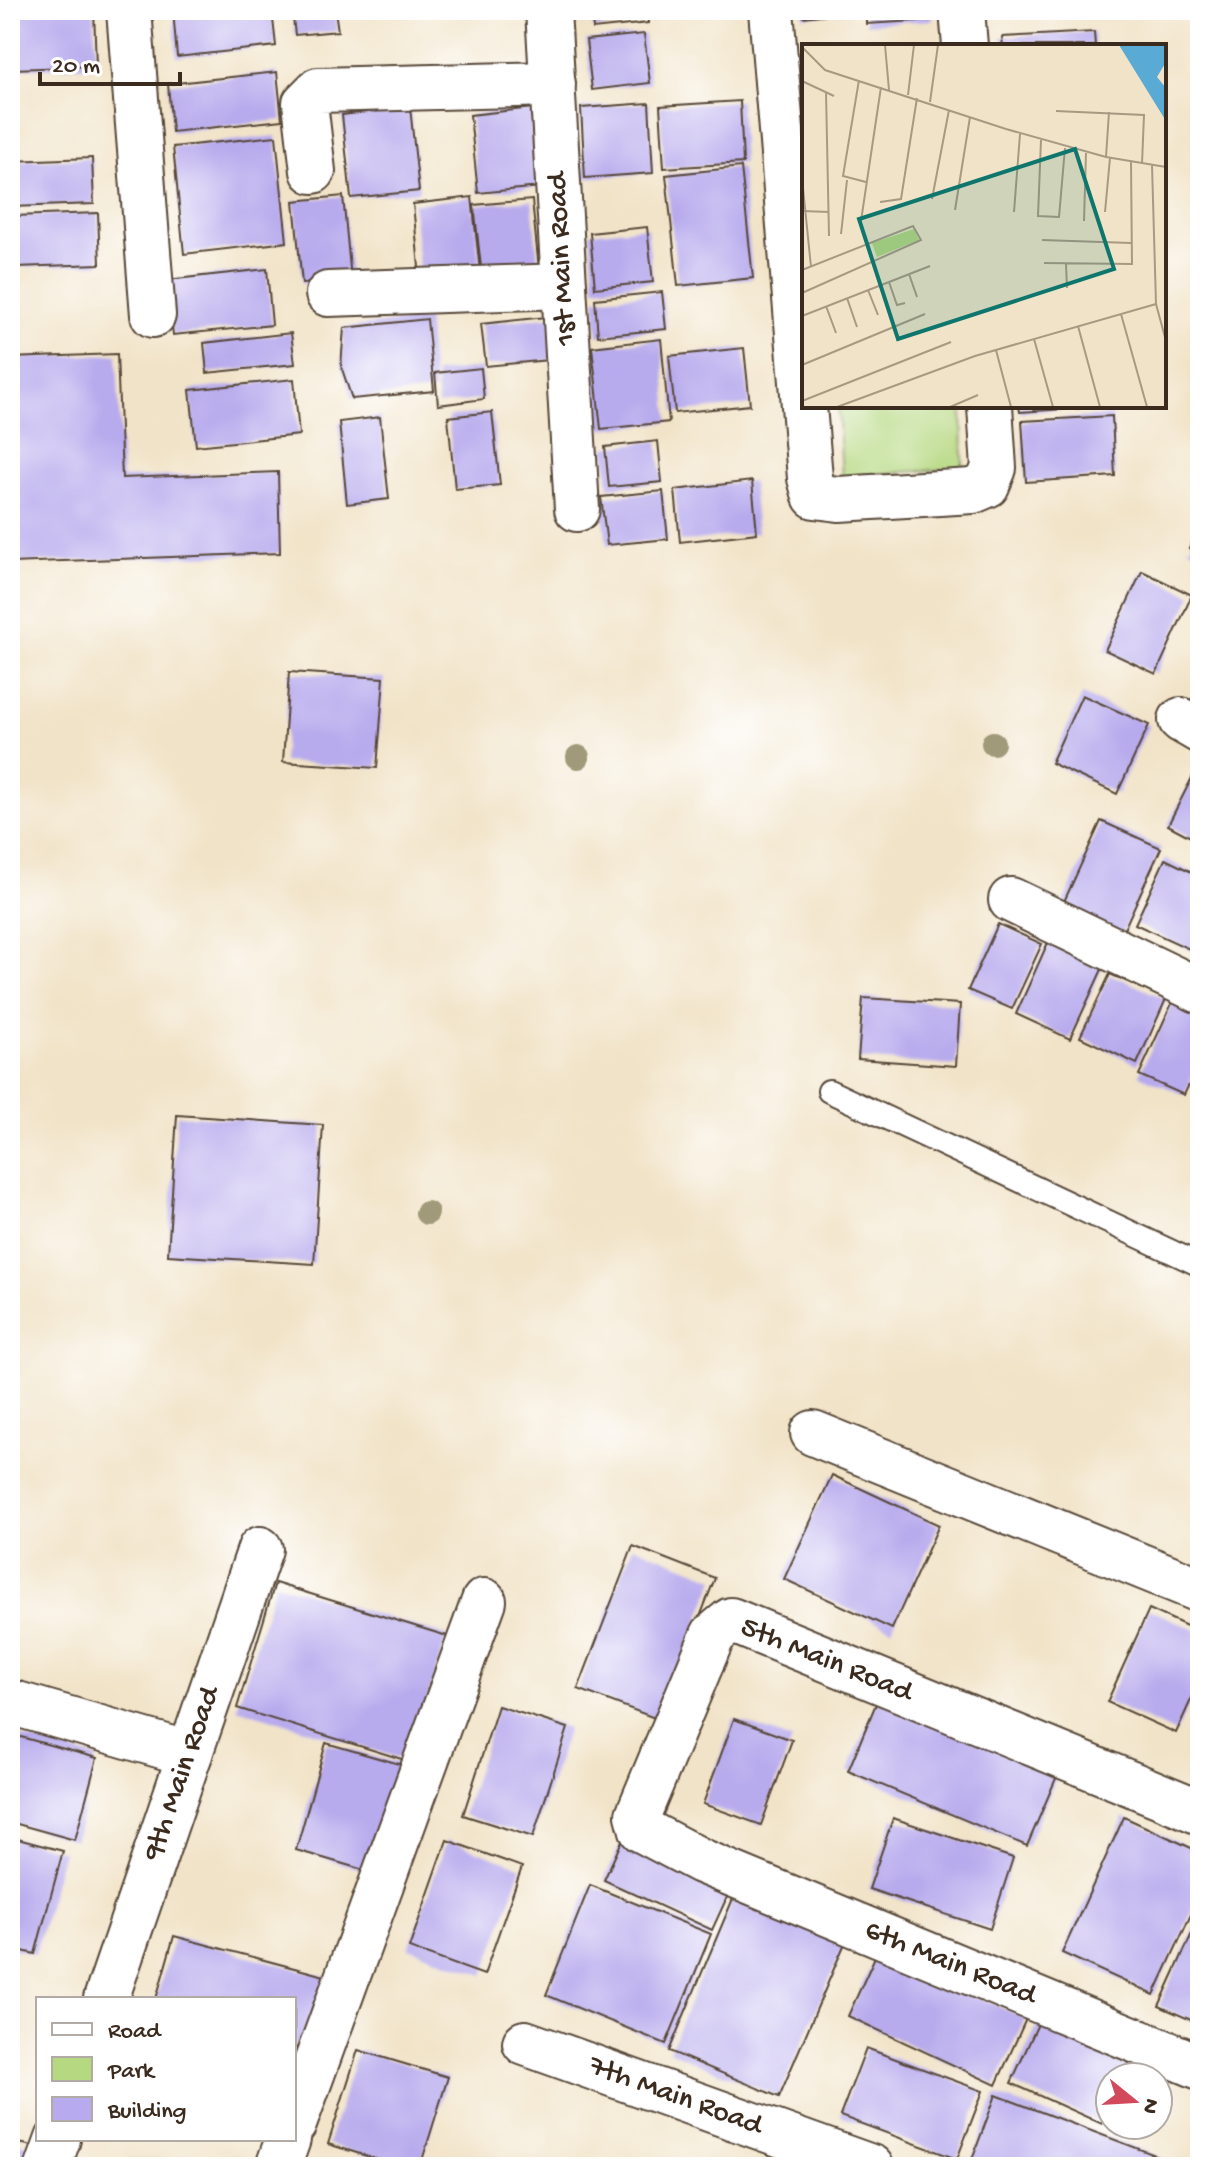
<svg xmlns="http://www.w3.org/2000/svg" width="1210" height="2177" font-family="'Gochi Hand',sans-serif">
	<rect width="100%" height="100%" fill="#fff"/>
	<filter id="ink" filterUnits="userSpaceOnUse"><feTurbulence type="fractalNoise" baseFrequency=".0125" numOctaves="2"/><feDisplacementMap in="SourceGraphic" scale="16" xChannelSelector="R" yChannelSelector="G"/><feConvolveMatrix kernelMatrix="1 2 1 2 8 2 1 2 1" color-interpolation-filters="sRGB"/></filter>
	<filter id="wash" filterUnits="userSpaceOnUse"><feTurbulence type="fractalNoise" baseFrequency=".006" numOctaves="4" result="noise"/><feDisplacementMap in="SourceGraphic" scale="32" xChannelSelector="R" yChannelSelector="G"/><feGaussianBlur stdDeviation="1.8" result="paint"/><feColorMatrix in="noise" values="0 0 0 0 0 0 0 0 0 0 0 0 0 0 0 0 0 1.4 0 .05"/><feComposite in="paint" operator="in"/></filter>
	<g filter="url(#wash)">
		<rect width="100%" height="100%" fill="#f1e3c7"/>
		<path fill="#b5d880" stroke="#78814f" stroke-width="2" d="M838,406h124l1,62 -121,8z"/>
		<g id="blocks">
			<g fill="#b7aaed">
				<path d="M11,10h83l2,56 -83,3z"/>
				<path d="M173,10h99l4,36 -99,11z"/>
				<path d="M292,10h43l3,21 -43,4z"/>
				<path d="M591,10h56l1,13 -55,6z"/>
				<path d="M803,10h44v2l-43,5z"/>
				<path d="M866,10h66l1,10 -67,4z"/>
				<path d="M1094,32l1,14h-92l-1,-9z"/>
				<path d="M644,34l6,49 -58,7 -6,-50z"/>
				<path d="M277,72l5,48 -110,12 -4,-48z"/>
				<path d="M740,101l3,62 -79,5 -4,-62z"/>
				<path d="M649,103l4,70 -68,5 -4,-70z"/>
				<path d="M410,107l9,84 -68,7 -9,-83z"/>
				<path d="M542,107l8,79 -72,7 -8,-78z"/>
				<path d="M276,136l11,106 -103,12 -11,-107z"/>
				<path d="M92,158l2,46 -84,3v-46z"/>
				<path d="M741,167l12,111 -75,8 -12,-111z"/>
				<path d="M343,196l8,83 -49,5 -8,-83z"/>
				<path d="M472,197l8,74 -60,7 -7,-74z"/>
				<path d="M532,200l7,70 -57,6 -8,-71z"/>
				<path d="M98,213l2,51 -84,3 -2,-51z"/>
				<path d="M647,227l6,55 -58,6 -5,-55z"/>
				<path d="M267,269l5,56 -99,10 -6,-55z"/>
				<path d="M662,292l4,37 -68,7 -3,-37z"/>
				<path d="M555,316l4,43 -73,7 -5,-42z"/>
				<path d="M427,319l7,72 -82,8 -11,-33 3,-38z"/>
				<path d="M291,333l4,31 -88,9 -3,-30z"/>
				<path d="M661,339l8,83 -68,7 -9,-82z"/>
				<path d="M744,348l6,57 -75,8 -6,-57z"/>
				<path d="M117,354l5,124 156,-6 2,81 -270,10v-205z"/>
				<path d="M481,368l3,31 -46,6 -3,-32z"/>
				<path d="M294,379l5,56 -103,11 -6,-56z"/>
				<path d="M1019,406h62v2l-61,4z"/>
				<path d="M492,412l8,73 -45,4 -7,-72z"/>
				<path d="M1112,416l3,60 -89,6 -4,-61z"/>
				<path d="M380,417l9,82 -42,5 -8,-82z"/>
				<path d="M658,441l4,41 -53,5 -4,-40z"/>
				<path d="M752,481l5,52 -77,9 -5,-52z"/>
				<path d="M663,491l5,48 -61,6 -6,-48z"/>
				<path d="M1200,524v30l-11,-5z"/>
				<path d="M1142,571l50,24 -36,79 -51,-24z"/>
				<path d="M289,672l95,6 -7,90 -94,-6z"/>
				<path d="M1082,695l67,30 -32,69 -66,-31z"/>
				<path d="M1200,762v80l-32,-17z"/>
				<path d="M1101,821l60,27 -40,88 -60,-28z"/>
				<path d="M1165,859l35,17v78l-65,-30z"/>
				<path d="M998,924l44,20 -30,65 -44,-19z"/>
				<path d="M1049,940l55,25 -34,74 -54,-25z"/>
				<path d="M1110,974l56,25 -29,65 -57,-27z"/>
				<path d="M863,998l97,6 -4,62 -98,-7z"/>
				<path d="M1173,1001l27,13v47l-16,34 -45,-20z"/>
				<path d="M177,1115l146,10 -9,139 -146,-9z"/>
				<path d="M832,1475l107,50 -47,104 -108,-50z"/>
				<path d="M633,1546l82,32 -55,142 -82,-31z"/>
				<path d="M275,1583l172,53 -39,125 -171,-53z"/>
				<path d="M1149,1609l51,23v48l-24,53 -69,-31z"/>
				<path d="M880,1694l180,75 -33,77 -179,-75z"/>
				<path d="M498,1706l70,22 -35,109 -70,-22z"/>
				<path d="M734,1719l58,21 -31,85 -58,-21z"/>
				<path d="M10,1734l87,24 -22,82 -65,-18z"/>
				<path d="M326,1743l80,23 -32,107 -78,-23z"/>
				<path d="M1124,1817l76,35v43l-46,100 -92,-42z"/>
				<path d="M893,1818l120,40 -23,71 -121,-40z"/>
				<path d="M626,1832l108,50 -22,48 -108,-50z"/>
				<path d="M10,1837l53,14 -28,103 -25,-6z"/>
				<path d="M447,1840l75,27 -38,108 -75,-27z"/>
				<path d="M590,1885l121,49 -45,110 -120,-49z"/>
				<path d="M737,1889l111,47 -69,161 -110,-46z"/>
				<path d="M1200,1916v108l-41,-18z"/>
				<path d="M174,1936l158,42 -20,74 -18,-5v-48h-138z"/>
				<path d="M878,1950l148,69 -30,66 -148,-69z"/>
				<path d="M1042,2015l90,43 -9,19h-13v29l-8,18 -91,-41z"/>
				<path d="M866,2048l117,43 -26,68 -117,-43z"/>
				<path d="M358,2050l90,27 -28,90h-18l-74,-23z"/>
				<path d="M996,2095l162,61 -4,11h-185z"/>
				<path d="M10,2141l27,6 -4,20h-23z"/>
			</g>
		</g>
	</g>
	<g filter="url(#ink)">
		<use href="#blocks" fill-opacity="0" stroke="#564637" stroke-width="2"/>
		<g fill="none" stroke-linecap="round" stroke-linejoin="round">
			<defs>
				<path id="lane" d="M829,1091l371,174"/>
				<g id="street">
					<path d="M129,10l24,305"/>
					<path d="M548,10l29,499"/>
					<path d="M771,10l39,468 5,18 24,3 134,-8 14,-6 7,-17 -4,-62"/>
					<path d="M962,10l3,36"/>
					<path d="M313,171l-8,-68 13,-13 235,-6"/>
					<path d="M328,294l236,-8"/>
					<path d="M1181,720l19,11"/>
					<path d="M1011,900l189,91"/>
					<path d="M813,1433l387,157"/>
					<path d="M10,1702l180,52"/>
					<path d="M1200,1812l-469,-192 -18,15 -75,180 4,15 59,31 499,206"/>
					<path d="M106,1999l154,-450"/>
					<path d="M525,2043l346,124"/>
					<path d="M294,2124l190,-523"/>
					<path d="M48,2167l10,-28"/>
					<path d="M278,2167l10,-28"/>
				</g>
			</defs>
			<use href="#lane" stroke="#564637" stroke-width="26"/>
			<use href="#street" stroke="#564637" stroke-width="48"/>
			<use href="#lane" stroke="#fff" stroke-width="22"/>
			<use href="#street" stroke="#fff" stroke-width="44"/>
		</g>
		<g fill="#a19a7a">
			<circle cx="993" cy="743" r="12"/>
			<circle cx="578" cy="757" r="12"/>
			<circle cx="427" cy="1213" r="12"/>
		</g>
	</g>
	<g text-anchor="middle" dominant-baseline="central" stroke-width="7" stroke-linejoin="round" paint-order="stroke">
		<g font-size="30" fill="#3b2a1e" stroke="#fff">
			<text transform="translate(563 259) rotate(-93)">1st Main Road</text>
			<text transform="translate(826 1661) rotate(22)">5th Main Road</text>
			<text transform="translate(183 1774) rotate(-71)">9th Main Road</text>
			<text transform="translate(950 1964) rotate(22)">6th Main Road</text>
			<text transform="translate(675 2097) rotate(20)">7th Main Road</text>
		</g>
	</g>
	<g transform="translate(802 44)">
		<rect width="364" height="364" fill="#f1e3c7"/>
		<path d="M112,185l5,11 -42,17 -5,-14z" fill="#b5d880"/>
		<path d="M317,1h47v17l-9,15 9,11v33z" fill="#59aad4"/>
		<path fill="none" stroke="#a89983" stroke-width="2" d="M83,1l4,45M0,3l23,23 181,59 100,28 60,10M57,36l-16,96 23,6M0,37l32,15M24,48l3,144M106,51l6,-50M128,58l8,-57M254,67l88,4 -2,49M239,96l-3,76 21,1 6,-69M304,113l3,-45M350,121l4,139 10,37M0,134l9,89M130,155l17,-89M78,158l21,-3 16,-101M153,166l15,-93M0,167l27,1M212,168l6,-78M303,168l5,-54M59,177l20,-134M282,177l2,-68M39,190l6,-54M240,196l89,3M242,219l88,1 -1,-102M264,220l1,24M0,226l111,-44 8,14 -119,53M107,230l8,23M87,238l8,23 8,-2M66,246l10,25M45,254l10,29M24,262l10,27M319,270l26,93M0,272l128,-50M276,282l22,81M232,295l19,68M194,306l15,57M0,321l123,-51M0,357l149,-59M35,363l138,-51 181,-52M148,363l28,-12"/>
		<path fill="#0f766e" fill-opacity="0.15" stroke="#0f766e" stroke-width="4" d="M273,105l39,120 -216,70 -39,-120z"/>
		<rect width="364" height="364" fill="none" stroke="#3b2a1e" stroke-width="4"/>
	</g>
	<rect width="1210" height="2177" fill="none" stroke="#fff" stroke-width="40"/>
	<rect x="36" y="1997" width="260" height="144" fill="#ffffff" stroke="#b1aaa5" stroke-width="2"/>
	<rect x="52" y="2023" width="40" height="12" fill="#ffffff" stroke="#b1aaa5" stroke-width="2"/>
	<text x="108" y="2037" font-size="24" fill="#3b2a1e">Road</text>
	<rect x="52" y="2057" width="40" height="24" fill="#b5d880" stroke="#b1aaa5" stroke-width="2"/>
	<text x="108" y="2077" font-size="24" fill="#3b2a1e">Park</text>
	<rect x="52" y="2097" width="40" height="24" fill="#b7aaed" stroke="#b1aaa5" stroke-width="2"/>
	<text x="108" y="2117" font-size="24" fill="#3b2a1e">Building</text>
	<g transform="translate(1134 2101) rotate(108)"><circle r="38" fill="#ffffff" stroke="#b1aaa5" stroke-width="2"/>
	<path d="M0-6L14 30L0 20L-14 30Z" fill="#d1495b"/>
	<text y="-12" font-size="22" font-weight="bold" text-anchor="middle" fill="#3b2a1e">N</text>
	</g>
	<path d="M40 72v12h140v-12" fill="none" stroke="#3b2a1e" stroke-width="4"/>
	<text x="52" y="72" font-size="24" fill="#3b2a1e" stroke="#ffffff" stroke-width="6" paint-order="stroke">20 m</text>
</svg>
